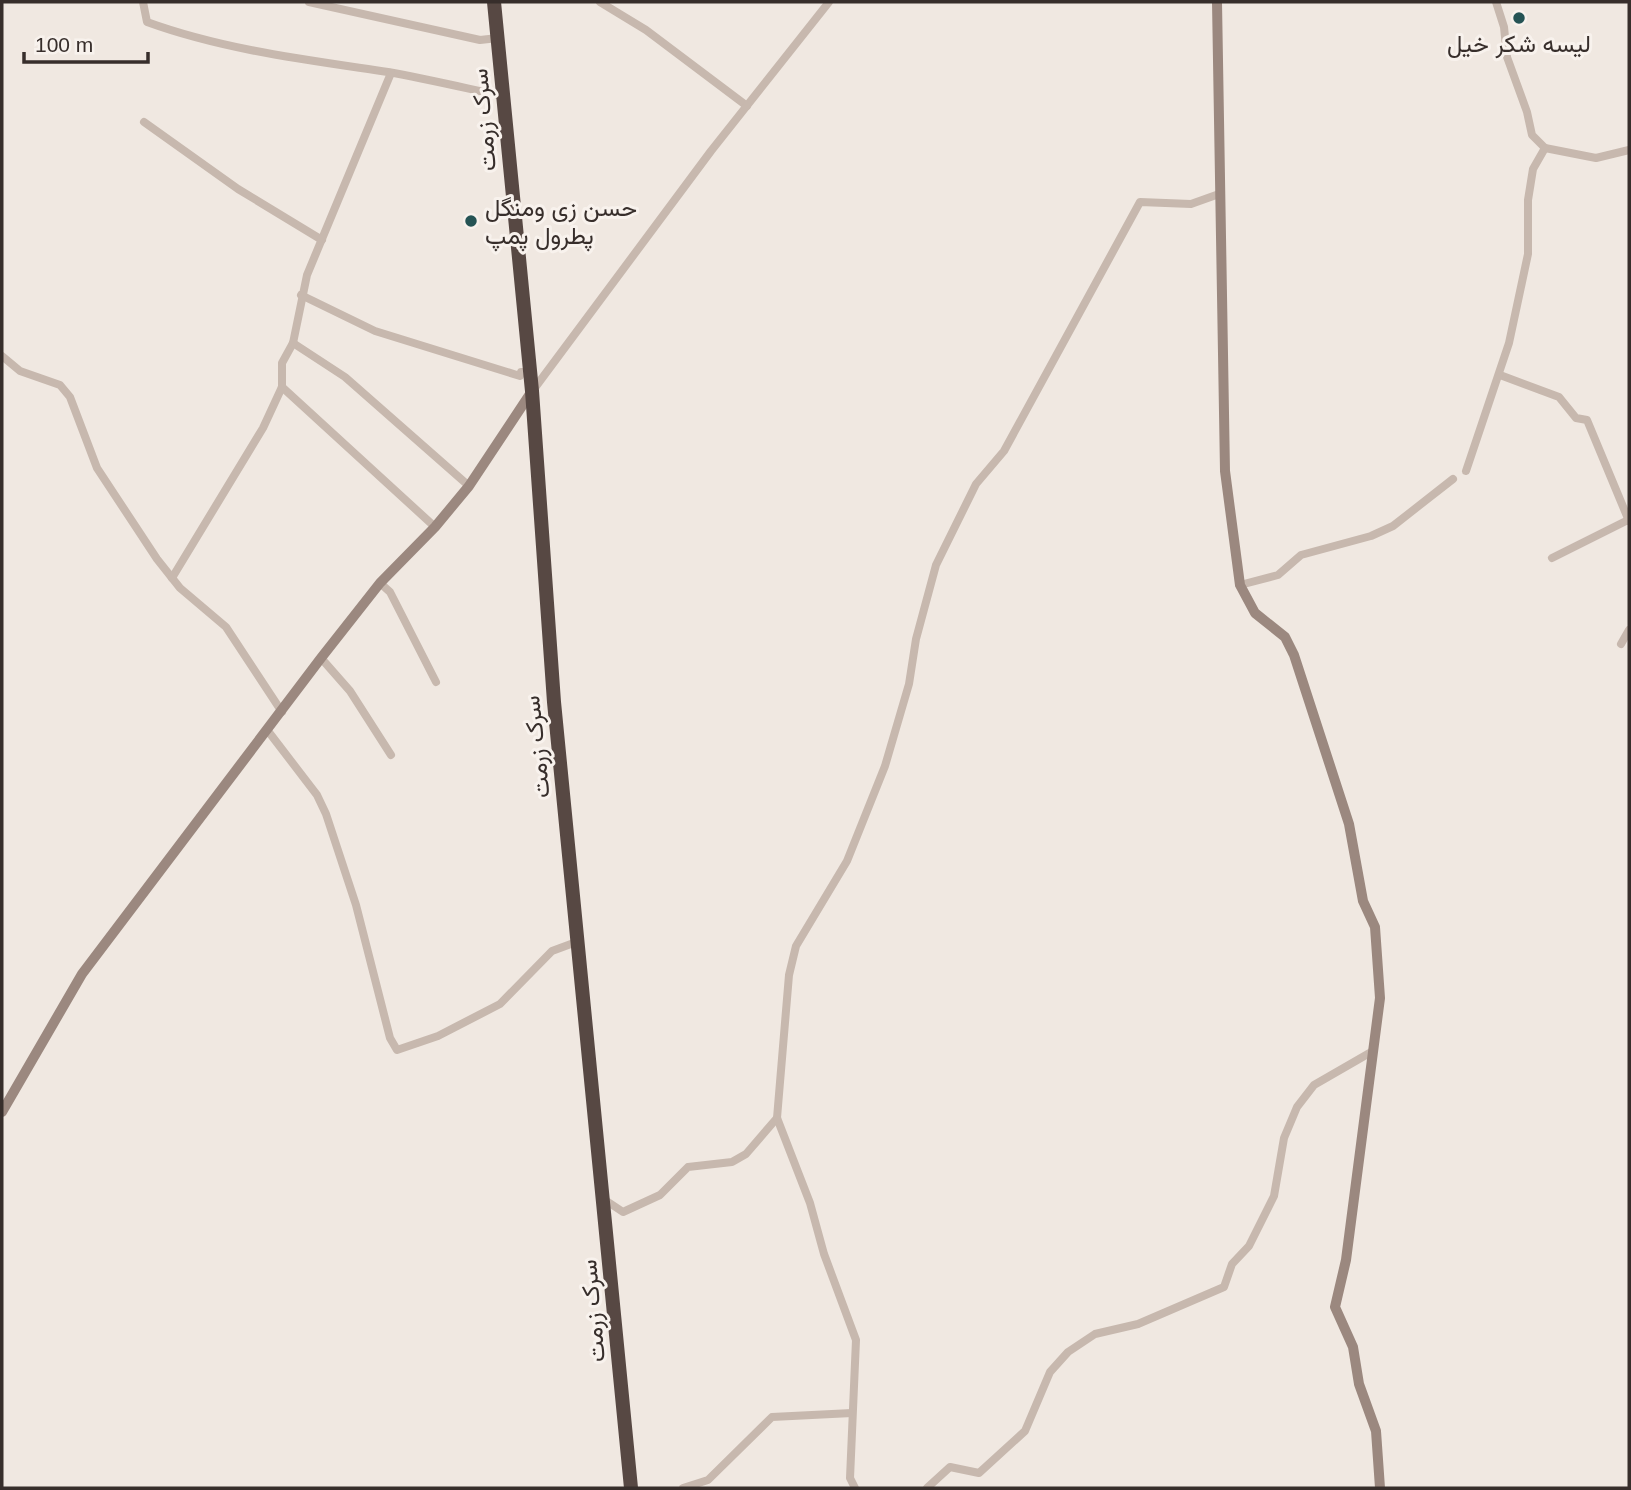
<svg xmlns="http://www.w3.org/2000/svg" width="1631" height="1490" font-family="Arial,Vazirmatn,sans-serif">
	<rect width="100%" height="100%" fill="#f0e8e1"/>
	<g fill="none" stroke-linecap="round" stroke-linejoin="round">
		<g stroke="#c7b8ae" stroke-width="8">
			<path d="M143,2l4,20c77,28 161,38 241,50 39,7 77,16 115,24"/>
			<path d="M309,2l171,38 18,-2"/>
			<path d="M600,2l46,28 101,76"/>
			<path d="M144,122l94,67 84,51"/>
			<path d="M1545,148l51,10 33,-8"/>
			<path d="M301,295l74,36 145,45 1,-4h8"/>
			<path d="M293,343l52,34 124,109"/>
			<path d="M2,356l18,15 40,14 10,12 27,71 60,91 23,29 46,39 56,85"/>
			<path d="M1500,375l59,22 17,21 11,2 42,101"/>
			<path d="M282,387l153,140"/>
			<path d="M534,389l177,-238 118,-149"/>
			<path d="M1466,471l43,-128 19,-89v-54l5,-31 12,-21 -13,-13 -5,-23 -20,-55 -3,-30 -8,-25"/>
			<path d="M1552,558l76,-38"/>
			<path d="M172,578l91,-150 19,-41v-24l11,-20 14,-68 84,-202"/>
			<path d="M380,583l10,9 46,90"/>
			<path d="M1240,585l38,-10 23,-20 70,-19 22,-10 60,-47"/>
			<path d="M1621,644l8,-14"/>
			<path d="M321,658l29,33 41,64"/>
			<path d="M268,731l49,64 9,19 30,91 34,133 7,12 41,-14 62,-32 52,-53 27,-10"/>
			<path d="M605,1200l18,12 37,-17 28,-28 44,-5 14,-8 31,-36"/>
			<path d="M683,1488l25,-8 64,-63 80,-4"/>
			<path d="M855,1488l-5,-10 6,-138 -32,-86 -14,-51 -33,-85 12,-143 7,-29 51,-85 38,-95 24,-82 7,-45 20,-74 40,-81 28,-33 136,-249 51,2 28,-10"/>
			<path d="M927,1488l23,-21 29,6 46,-42 25,-59 18,-20 27,-18 43,-10 86,-37 8,-23 17,-18 25,-50 10,-58 13,-31 17,-22 59,-34"/>
		</g>
		<g stroke="#9b887f" stroke-width="10">
			<path d="M1217,2l8,469 15,114 15,28 30,24 9,18 55,169 14,77 12,26 5,71 -34,262 -11,47 18,40 6,37 17,47 4,57"/>
			<path d="M2,1112l80,-138 239,-316 59,-75 55,-56 34,-41 63,-95"/>
		</g>
		<path stroke="#574843" stroke-width="14" d="M494,2l38,389 22,311 77,786"/>
	</g>
	<g fill="#255354" stroke="#f8f2ed" stroke-width="2.5">
		<circle cx="1519" cy="18" r="7"/>
		<circle cx="471" cy="221" r="7"/>
	</g>
	<g text-anchor="middle" dominant-baseline="central" stroke-width="6" stroke-linejoin="round" paint-order="stroke">
		<g font-size="24" fill="#372e2b" stroke="#f8f2ed">
			<text x="1519" y="43">لیسه شکر خیل</text>
			<text x="485" y="207" text-anchor="start">حسن زی ومنگل<tspan x="485" dy="28">پطرول پمپ</tspan></text>
		</g>
		<g font-size="24" fill="#372e2b" stroke="#f8f2ed">
			<text transform="translate(483 120) rotate(-95)">سرک زرمت</text>
			<text transform="translate(536 747) rotate(-96)">سرک زرمت</text>
			<text transform="translate(592 1311) rotate(-95)">سرک زرمت</text>
		</g>
	</g>
	<rect width="1631" height="1490" fill="none" stroke="#372e2b" stroke-width="7"/>
	<path d="M24 52v10h124v-10" fill="none" stroke="#372e2b" stroke-width="3.5"/>
	<text x="35" y="52" font-size="21" fill="#372e2b" stroke="#f8f2ed" stroke-width="5" paint-order="stroke">100 m</text>
</svg>
